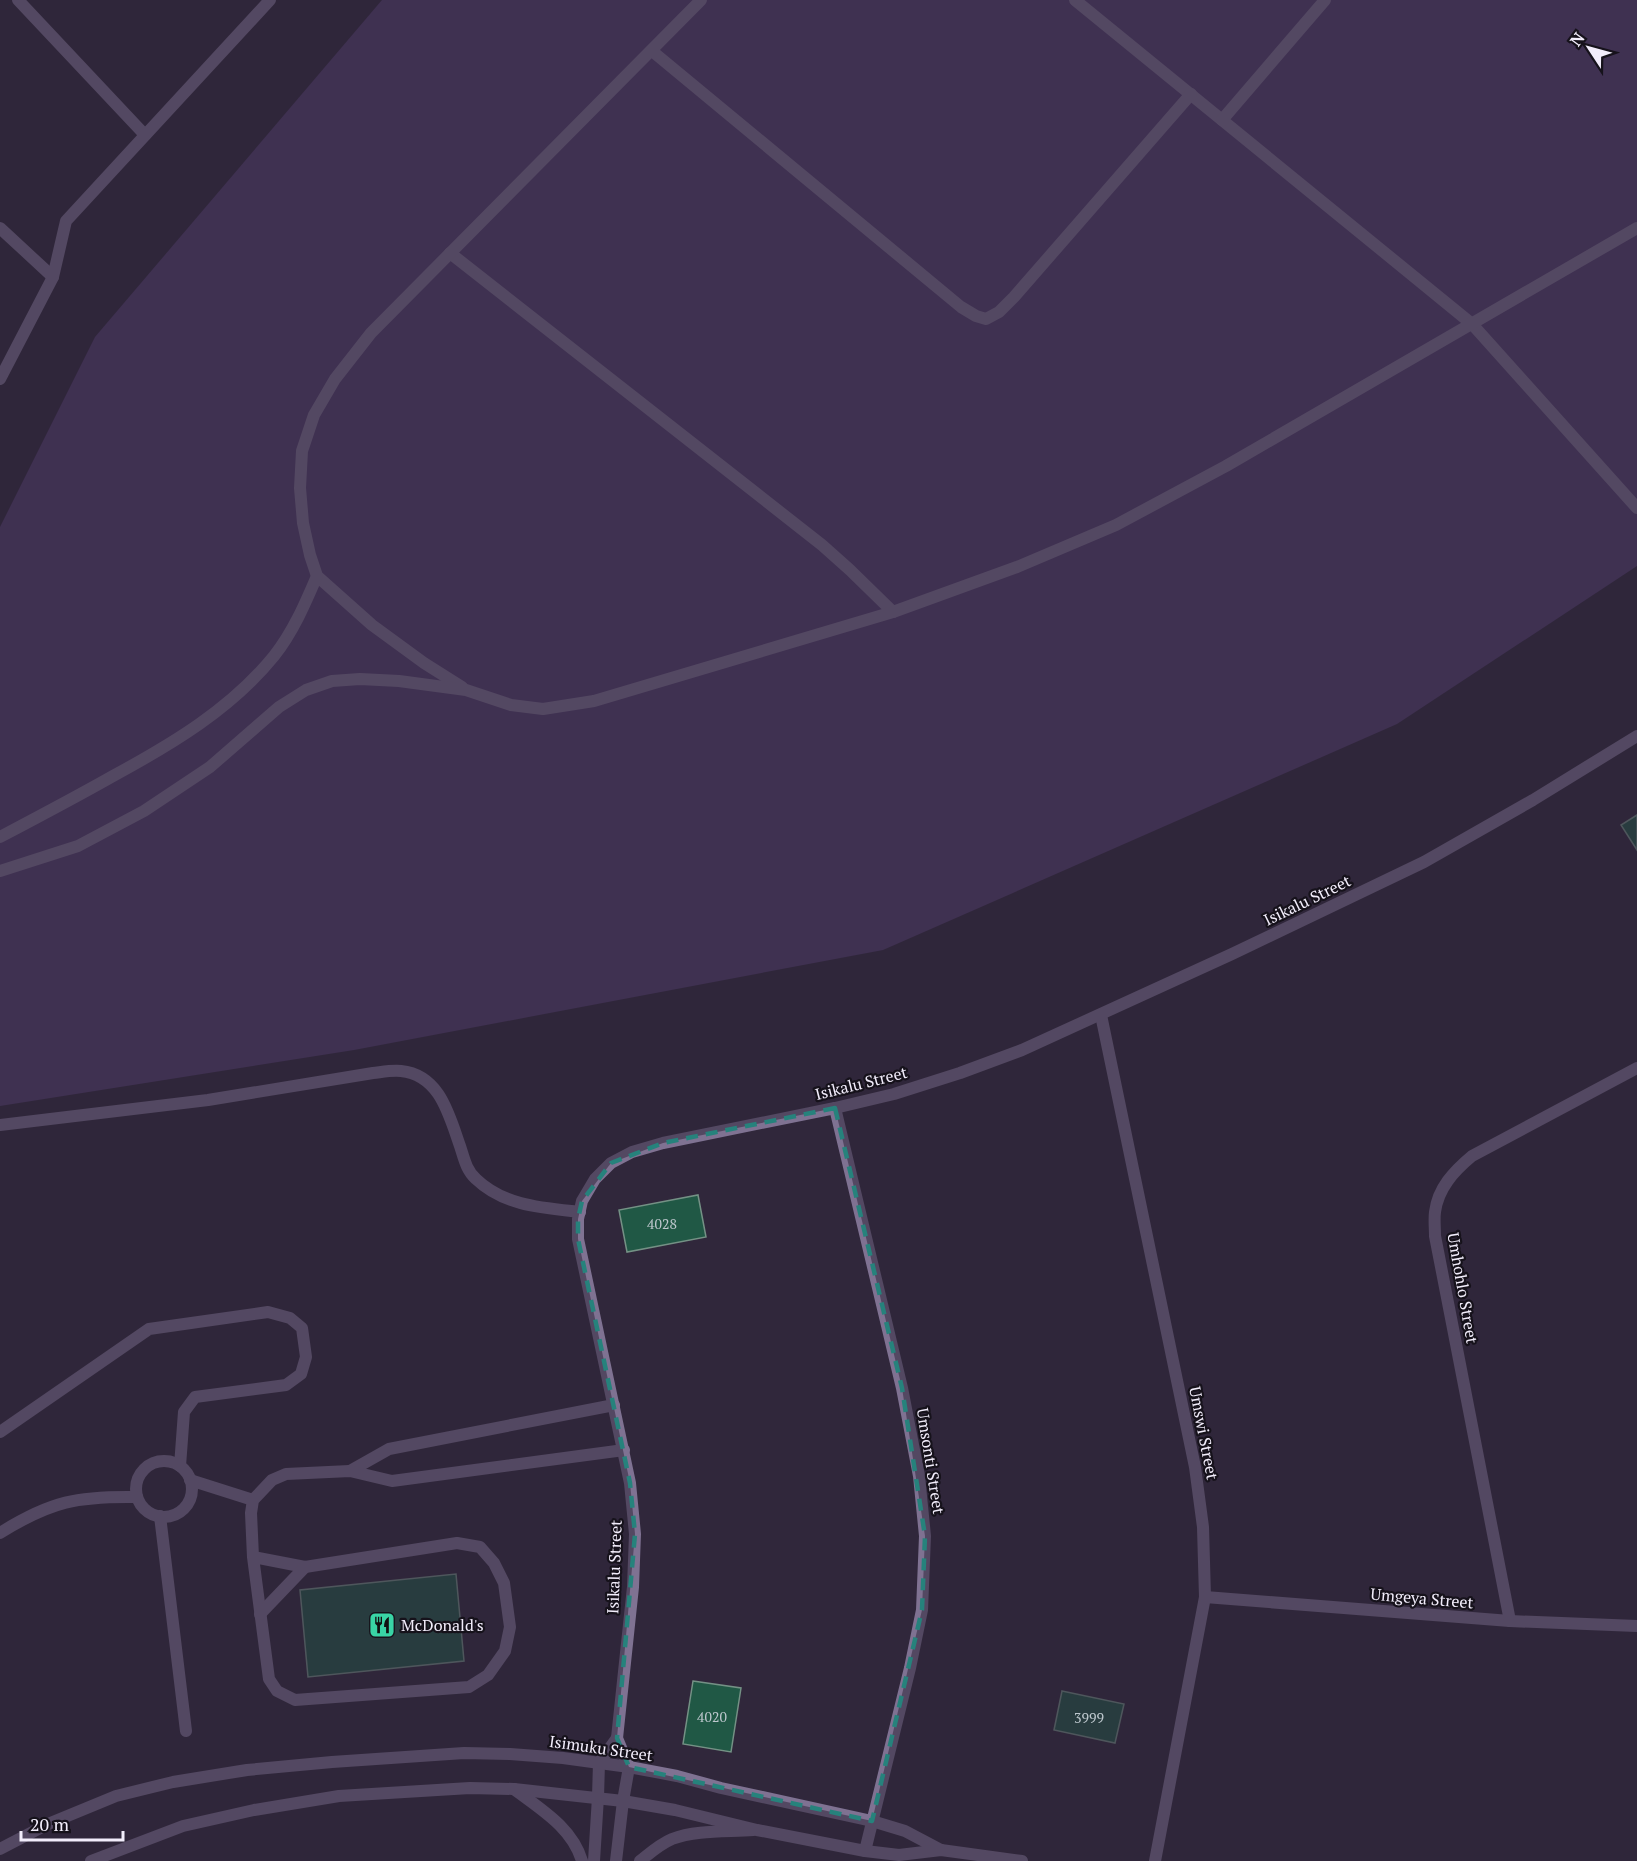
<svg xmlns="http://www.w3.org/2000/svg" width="1637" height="1861" font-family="'PT Serif',serif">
	<rect width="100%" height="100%" fill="#30273b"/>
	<path fill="#533e6e" d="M382,0h1255v566l-240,158 -514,226 -529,100 -354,56v-579l95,-190z"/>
	<g fill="#205845" stroke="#749185" stroke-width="1.5">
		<path d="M1637,815v35l-16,-25z"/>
		<path d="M698,1195l8,42 -79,15 -8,-42z"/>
		<path d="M456,1574l8,87 -156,16 -8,-87z"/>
		<path d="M693,1681l48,7 -10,64 -48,-8z"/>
		<path d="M1062,1691l62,13 -9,39 -61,-13z"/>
	</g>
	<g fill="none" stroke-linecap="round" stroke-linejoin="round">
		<g stroke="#7f7292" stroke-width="12">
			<path d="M1075,0l397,324 165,184"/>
			<path d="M652,51l309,256 15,9 10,3 13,-7 15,-15 177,-203"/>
			<path d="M1222,120l103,-120"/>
			<path d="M450,253l372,292 28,25 43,42"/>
			<path d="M462,687l-38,-24 -52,-38 -55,-49 -7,-21 -7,-32 -3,-35 2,-37 12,-36 21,-36 36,-46 330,-333"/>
			<path d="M0,837c38,-20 76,-40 113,-61 59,-32 118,-67 161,-120 19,-24 31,-52 43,-80"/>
			<path d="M0,871l78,-25 66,-35 66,-44 69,-60 27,-17 26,-9 28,-2 39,2 67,9 45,15 32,4 51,-8 299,-89 124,-45 99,-42 110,-59 411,-238"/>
			<path d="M0,1125l208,-25 165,-27c9,-1 19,-3 28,-2 39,4 48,44 59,75 4,12 6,24 16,33 28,27 67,29 104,33"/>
			<path d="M0,1432l149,-103 119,-17 22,6 12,10 4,29 -5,17 -15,11 -91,12 -11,15 -4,54"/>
			<circle cx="164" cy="1489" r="28"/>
			<path d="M350,1471l39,-22 225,-44"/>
			<path d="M190,1480l63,20"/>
			<path d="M160,1516l26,215"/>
			<path d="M0,1533c51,-32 78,-37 137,-36"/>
			<path d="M253,1557l16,122 8,12 18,9 174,-13 19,-12 17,-24 5,-24 -6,-44 -10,-20 -14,-16 -23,-4 -152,24 -52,-10 -2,-44 2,-13 19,-20 14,-6 64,-3 42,10 232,-31"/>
			<path d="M260,1614l45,-47"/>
			<path d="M514,1789c26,20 58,38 68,72"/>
			<path d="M594,1861l4,-64"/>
			<path d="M616,1861l7,-60"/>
			<path d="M640,1861c10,-8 20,-17 32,-22 24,-9 55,-7 81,-9"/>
		</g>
		<g stroke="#7f7292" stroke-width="12">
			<path d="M18,0l127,135"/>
			<path d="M0,228l53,49"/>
			<path d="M0,379l53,-102 13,-56 204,-221"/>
			<path d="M1101,1015l94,452 8,60 2,70 -50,264"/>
			<path d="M835,1108l67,280 17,88 6,60 -3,74 -12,58 -45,183"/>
			<path d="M1205,1597l305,24 127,5"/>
			<path d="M1510,1621l-75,-385c0,-8 -1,-17 0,-24 3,-24 19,-41 37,-56l165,-88"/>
			<path d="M598,1797l1,-34 18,-25"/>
			<path d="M623,1801l6,-34 -12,-29 16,-151 2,-53 -5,-51 -52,-244v-20l4,-18 13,-22 16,-16 21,-11 31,-9 172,-35 59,-14 66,-21 62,-23 210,-96 192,-92 109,-62 104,-64"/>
			<path d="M0,1849l48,-25 68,-28 57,-14 74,-12 85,-8 132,-9 46,1 53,4 66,9 48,9 44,12 151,33 33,10 36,19"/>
			<path d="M91,1861l92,-35 71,-16 85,-14 131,-8 44,1 109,12 52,9 82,20 108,21 34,4 42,-5 81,11"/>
		</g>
	</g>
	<path d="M0 0H1637V1861H0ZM835,1108l67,280 23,148 -3,74 -50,211 -243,-54 -12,-29 18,-204 -5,-51 -52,-244v-20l4,-18 29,-38 52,-20z" fill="#30273b" fill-opacity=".55" fill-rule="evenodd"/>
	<path fill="none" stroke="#26827c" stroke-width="4.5" stroke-dasharray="12 8" stroke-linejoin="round" d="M835,1108l67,280 23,148 -3,74 -50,211 -243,-54 -12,-29 18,-204 -5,-51 -52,-244v-20l4,-18 29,-38 52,-20z"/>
	<defs>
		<symbol id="restaurant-square" viewBox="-11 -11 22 22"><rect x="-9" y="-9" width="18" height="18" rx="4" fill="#39d4a5" stroke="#16121b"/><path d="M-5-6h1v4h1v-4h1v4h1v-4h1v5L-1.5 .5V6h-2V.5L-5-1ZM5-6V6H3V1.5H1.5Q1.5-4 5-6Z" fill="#111"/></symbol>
	</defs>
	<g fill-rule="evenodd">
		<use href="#restaurant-square" x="367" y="1610" width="30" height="30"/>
	</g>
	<g text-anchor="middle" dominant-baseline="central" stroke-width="4.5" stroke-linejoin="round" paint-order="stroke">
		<g font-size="14" fill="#bec8ce">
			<text x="662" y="1223">4028</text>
			<text x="712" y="1716">4020</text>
			<text x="1089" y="1717">3999</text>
		</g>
		<g font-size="16" fill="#f2edfb" stroke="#16121b">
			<text transform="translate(1307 900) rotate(-26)">Isikalu Street</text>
			<text transform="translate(861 1083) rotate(-14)">Isikalu Street</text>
			<text transform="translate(1463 1288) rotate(80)">Umhohlo Street</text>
			<text transform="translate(1204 1433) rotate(79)">Umswi Street</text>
			<text transform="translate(931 1461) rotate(81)">Umsonti Street</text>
			<text transform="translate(614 1567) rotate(-88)">Isikalu Street</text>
			<text transform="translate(1422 1598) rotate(5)">Umgeya Street</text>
			<text transform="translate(601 1748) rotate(8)">Isimuku Street</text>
		</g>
		<g font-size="16" fill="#f2edfb" stroke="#16121b" text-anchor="start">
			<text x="401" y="1625">McDonald's</text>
		</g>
	</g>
	<g transform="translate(1589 48) rotate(306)" stroke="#16121b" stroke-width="4.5" paint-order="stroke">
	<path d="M0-4.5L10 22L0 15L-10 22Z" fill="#f2edfb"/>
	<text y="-9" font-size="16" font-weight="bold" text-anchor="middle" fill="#f2edfb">N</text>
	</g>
	<path d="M21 1831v9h102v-9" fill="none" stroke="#f2edfb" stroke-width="3"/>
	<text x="30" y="1831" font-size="18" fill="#f2edfb" stroke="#16121b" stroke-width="4.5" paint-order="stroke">20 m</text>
</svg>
